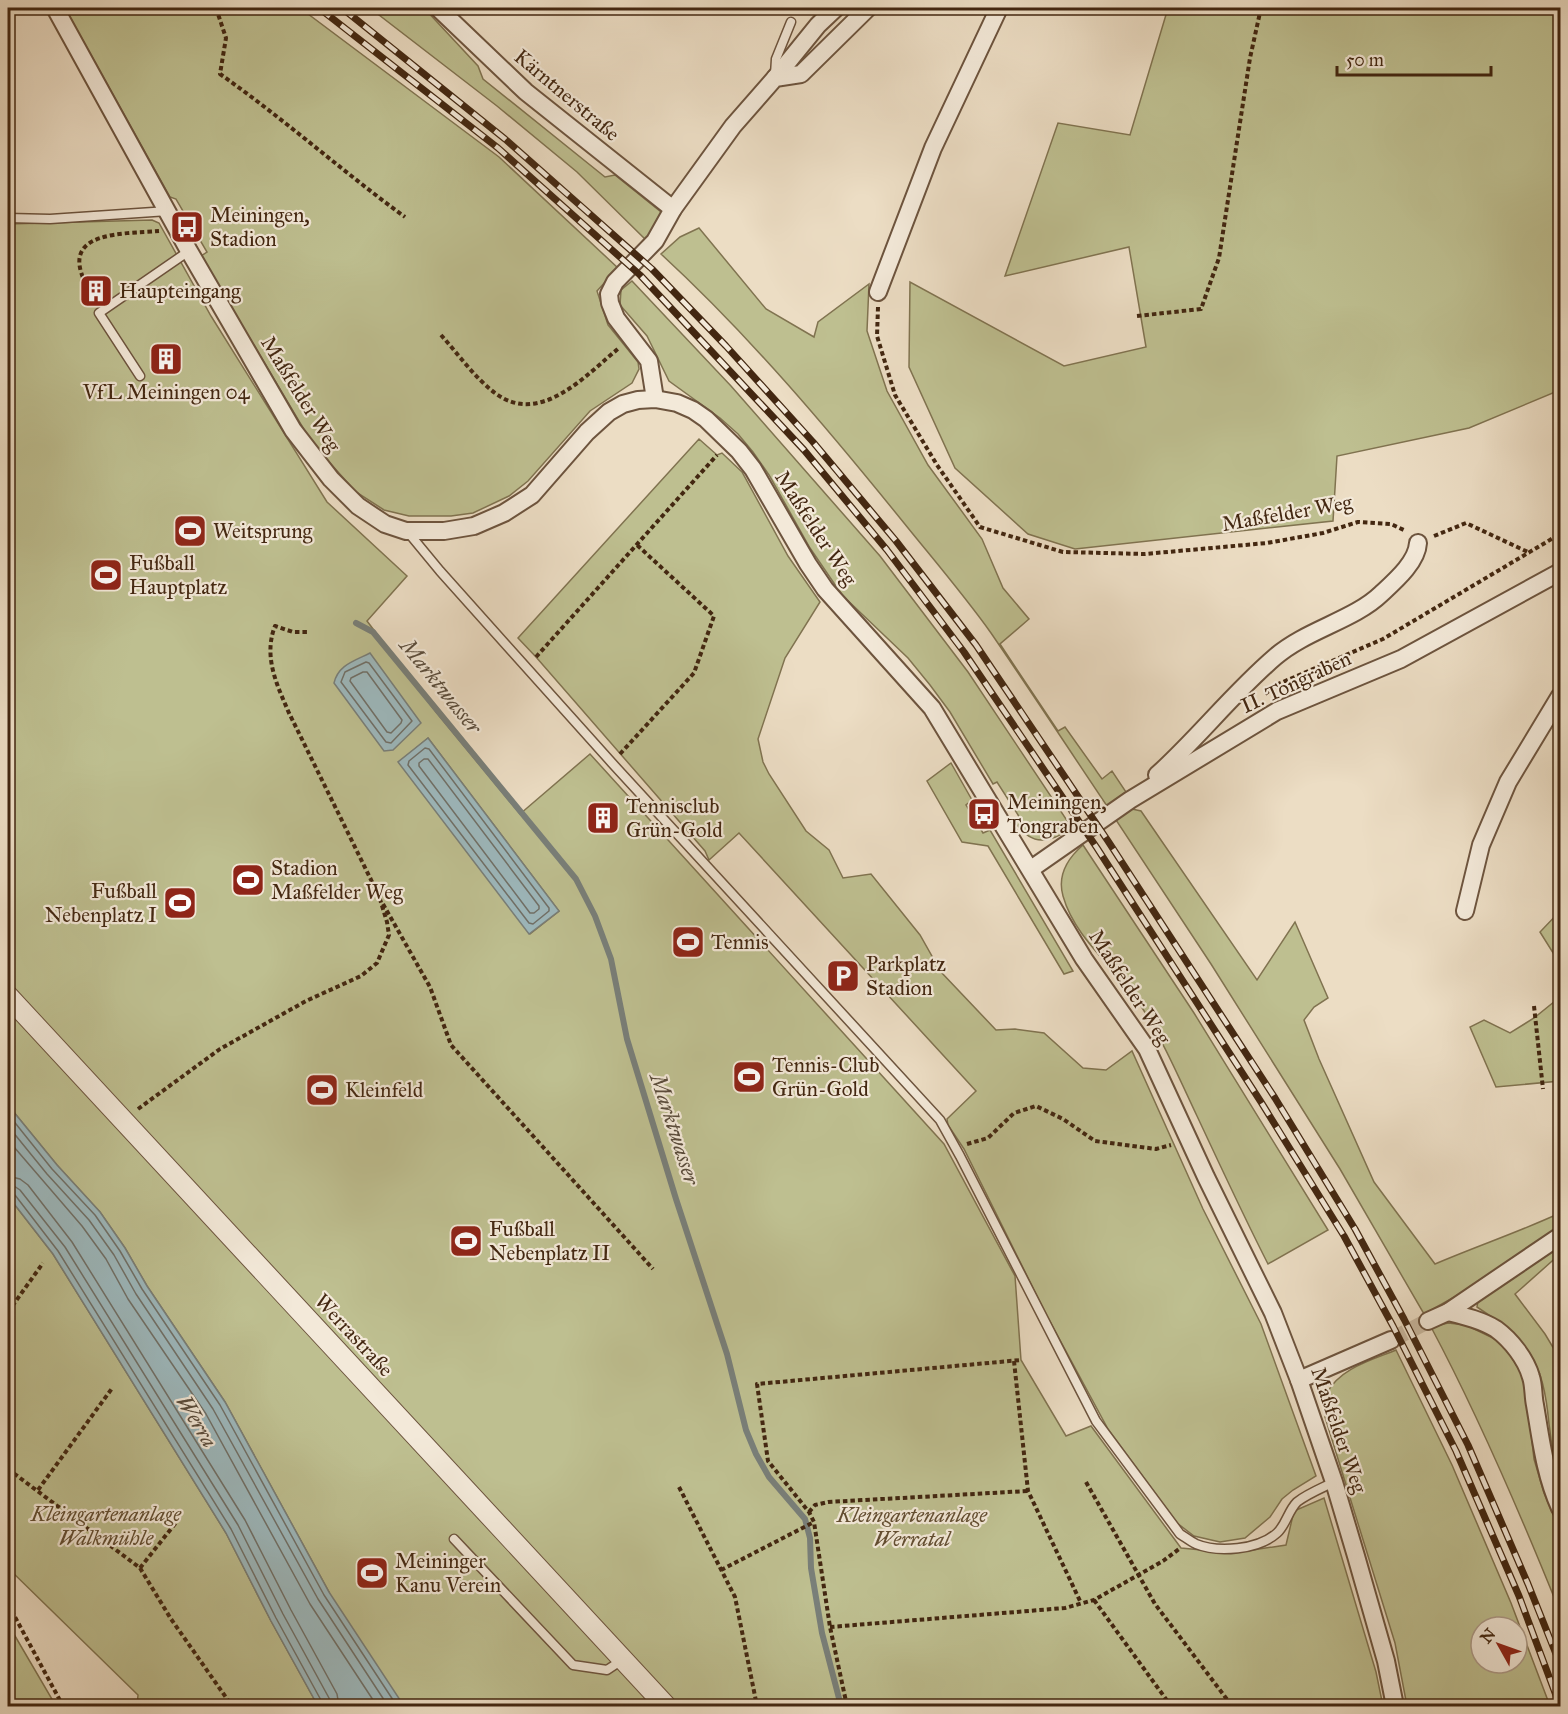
<svg xmlns="http://www.w3.org/2000/svg" width="1568" height="1714" font-family="'IM FELL Great Primer',serif">
	<rect width="100%" height="100%" fill="#ecddc4"/>
	<filter id="stains"><feTurbulence type="fractalNoise" baseFrequency=".00333" numOctaves="4"/><feColorMatrix values="0 0 0 0 .2 0 0 0 0 .09 0 0 0 0 .02 0 0 0 .5 -.17"/></filter>
	<radialGradient id="worn" r=".72"><stop offset=".6" stop-color="#630" stop-opacity="0"/><stop offset="1" stop-color="#630" stop-opacity=".3"/></radialGradient>
	<g fill="#bebf90" stroke="#807350" stroke-width="1.5" fill-rule="evenodd">
		<path d="M65,8h235l199,149 119,111 -21,23 11,34 30,37 1,7 -7,14 -42,28 -62,70 -19,15 -36,17 -22,3h-42l-25,-6 -28,-18 -44,-49 -111,-187 6,-4 -31,-53 -6,-2z"/>
		<path d="M370,8h54l54,58 5,13 122,98 10,-2 46,37 -15,28 -69,-68 -80,-66z"/>
		<path d="M1168,8h392v382l-91,38 -132,28 -4,65 -258,28 -47,-15 -73,-66 -46,-101 1,-85 154,84 82,-19 -17,-100 -124,29 53,-153 72,12z"/>
		<path d="M152,220l7,3 52,93 116,186 80,74 -40,45 69,91 84,102 70,-60 354,390 71,132 6,84 45,76 25,-10 90,122 52,5 53,-8 8,-34 30,-13 52,174 7,34h-1033l-21,-114 -104,-190 -78,-116 -22,-38 -25,-36 -43,-47 -49,-60v-881zM428,738l131,173 -29,23 -131,-172z"/>
		<path d="M699,228l67,81 48,28 4,-15 51,-38 -2,47 20,60 41,74 54,74 21,49 26,31 -29,25 58,87 7,-4 37,52 10,-8 14,21 -19,14c-39,-58 -77,-116 -116,-173 -27,-38 -58,-74 -87,-110 -76,-94 -154,-187 -243,-269l19,-17z"/>
		<path d="M632,281l99,105 149,170 88,116 104,156c-22,15 -40,19 -57,-6l5,-4 -23,-36 -4,2 -43,-72 -20,-27 -22,-27 -66,-63 -32,-47 -41,-73 -16,-23 -15,-18 -18,-16 -51,-37 -22,-45 -27,-31 1,-15z"/>
		<path d="M699,439l18,16 5,-2 20,19 46,84 32,46 -35,56 -27,81 5,23 6,12 37,57 23,19 14,28 28,-4 49,61 21,37 55,58 19,-1 29,4 39,35 23,2 26,-19 71,158 58,115 55,152 -23,14 -11,9 -12,18 -25,21 -25,4 -26,-6 -17,-13 -69,-94 -61,-113 -83,-167 -16,-24 -1,-6 29,-28 -237,-258 -30,27 -4,-9 -169,-194 -18,-19z"/>
		<path d="M951,763l21,37 -6,5 17,28 7,-3 83,141 -9,3 -76,-128 -26,-4 -35,-61z"/>
		<path d="M1132,809l9,2 116,169 38,-58 33,76 -14,9 -10,13 15,39 55,123 61,82c42,-18 84,-32 125,-51v15l-77,53 -59,33 -84,-145 -129,-205 -95,-144z"/>
		<path d="M1083,845l111,168 134,217 -60,34c-25,-49 -48,-99 -71,-148 -18,-38 -35,-78 -58,-113 -24,-36 -64,-64 -76,-107 -6,-21 5,-38 20,-51z"/>
		<path d="M1560,911v53l-20,-32z"/>
		<path d="M1560,997v84l-64,6 -26,-60 14,-7 26,13 24,-15z"/>
		<path d="M8,1196l45,58 173,279 45,88 47,85h-181l1,-11 -130,-127z"/>
		<path d="M1560,1242v12l-45,40 30,40 15,25v125c-7,-19 -8,-40 -11,-60 -6,-63 -19,-82 -72,-117l1,-6z"/>
		<path d="M1448,1323l18,2 29,14 12,11 18,29 9,80 10,34 16,38v81c-39,-97 -80,-193 -129,-285z"/>
		<path d="M1396,1350l56,115 59,138 39,103h-143l-12,-63 -70,-226c0,-8 -1,-16 2,-24 13,-25 45,-33 69,-43zM1481,1627h36v36h-36z"/>
		<path d="M8,1624l48,82h-48z"/>
	</g>
	<g fill="#9db9be" stroke="#797f79" stroke-width="1.5">
		<path d="M370,653l51,70 -28,27 -9,1 -50,-68c4,-18 20,-22 36,-30z"/>
		<path d="M428,738l131,173 -30,23 -131,-172z"/>
		<path d="M8,1105l49,60 43,47 25,36 22,38 78,116 104,190 75,114h-86l-47,-85 -45,-88 -173,-279 -45,-58z"/>
	</g>
	<g fill="none" stroke-linecap="round" stroke-linejoin="round">
		<g stroke="#707068" stroke-width="1.5">
			<path d="M366,662l3,1 43,58 -21,22 -5,-1 -45,-60 4,-10z"/>
			<path d="M363,672h4l35,48 -1,3 -10,10 -4,-1 -37,-51 1,-3z"/>
			<path d="M425,748l4,1 120,159v3l-16,13 -4,-1 -121,-158 1,-4z"/>
			<path d="M424,759h4l111,147v3l-5,4h-4l-111,-147v-3z"/>
			<path d="M8,1114l44,55 43,46 25,36 22,38 78,116 104,190 73,111"/>
			<path d="M8,1126l39,48 42,46 25,35 22,39 77,115 105,190 70,107"/>
			<path d="M8,1140l74,86 24,33 22,40 78,115 104,190 67,102"/>
			<path d="M8,1176l12,3 8,6 44,57 173,278 46,90 46,84 2,12"/>
			<path d="M8,1185l6,1 6,4 45,57 173,278 45,89 46,84 1,8"/>
			<path d="M8,1193l7,2 43,56 173,278 45,89 46,84 1,4"/>
		</g>
		<path stroke="#797f79" stroke-width="6" d="M356,623l17,9 203,247 19,37 16,43 16,80 49,160 51,155 19,76 10,24 13,23 36,42 5,19 1,30 11,65 19,73"/>
		<path stroke="#cab9a0" stroke-width="16" stroke-dasharray="16 8" stroke-linecap="butt" d="M1391,1340l37,-19"/>
		<defs>
			<g id="service">
				<path d="M775,75l1,-16 15,-37"/>
				<path d="M8,218l42,1 118,-8"/>
				<path d="M140,376l-41,-63 90,-62"/>
				<path d="M407,531l33,40 172,192 328,357 20,36 136,265 84,113c5,3 10,7 16,10 22,9 62,6 81,-11 9,-8 11,-22 20,-31 10,-8 25,-14 37,-20"/>
				<path d="M454,1539l119,126 34,5 15,-10"/>
			</g>
			<g id="minor">
				<path d="M55,8l134,243 104,179 38,49 27,27 27,18 21,7h38l30,-5 30,-13 28,-18 55,-63 22,-20 14,-8 15,-4 17,-1 22,4 16,7 13,9 33,32 14,18 55,95 17,25 107,119 152,251 63,90 59,128 67,136 26,67 35,102 22,74 30,105 9,45"/>
				<path d="M438,8l88,84 147,117"/>
				<path d="M775,78l43,-53 18,-17"/>
				<path d="M878,292l55,-144 66,-140"/>
				<path d="M655,399l-6,-38 -33,-43 -6,-15 -1,-9 6,-12 40,-41 18,-32 60,-83 42,-48 26,-4 67,-66"/>
				<path d="M1157,775c41,-37 76,-82 118,-118 31,-27 79,-37 106,-63 14,-13 36,-32 37,-51"/>
				<path d="M1031,869l99,-69 147,-89 124,-52 159,-87"/>
				<path d="M1465,911l16,-66 27,-63 52,-86"/>
				<path d="M1448,1312c16,4 33,8 48,17 15,11 30,30 35,48 3,9 2,19 4,28 6,35 10,70 25,103"/>
				<path d="M1428,1321l20,-9 112,-76"/>
				<path d="M1299,1380l92,-40"/>
			</g>
			<path id="tertiary" d="M8,996l658,710"/>
		</defs>
		<use href="#service" stroke="#6d543e" stroke-width="11"/>
		<use href="#minor" stroke="#6d543e" stroke-width="20"/>
		<use href="#tertiary" stroke="#6d543e" stroke-width="22"/>
		<g stroke="#432711" stroke-width="4" stroke-dasharray="4.5 3" stroke-linecap="butt">
			<path d="M216,8l10,30 -6,36c64,45 122,97 185,143"/>
			<path d="M86,284c-28,-54 39,-50 73,-53"/>
			<path d="M878,307l-1,29 18,59 42,70 43,62 83,25 82,2 122,-11 56,-10 35,-11 33,2 15,7"/>
			<path d="M1137,316l64,-7 18,-51 31,-200 11,-50"/>
			<path d="M441,335c17,19 34,43 54,58 45,34 91,-18 124,-45"/>
			<path d="M1434,536l32,-13 64,30"/>
			<path d="M536,657l181,-202"/>
			<path d="M1265,694l11,-9 107,-46 177,-105"/>
			<path d="M620,754l74,-81 20,-57 -77,-71"/>
			<path d="M383,904l47,83 21,58 202,224"/>
			<path d="M1534,1006l9,83"/>
			<path d="M138,1109l82,-60 86,-48 55,-25 16,-13 12,-28 -2,-13 -8,-26 -90,-183c-12,-28 -26,-56 -14,-87l18,6h15"/>
			<path d="M967,1144l21,-6 26,-25 22,-7 27,13 32,22 61,8 15,-4"/>
			<path d="M8,1312l35,-49"/>
			<path d="M1014,1361l14,130 53,112"/>
			<path d="M8,1469l132,99 31,51 61,87"/>
			<path d="M1086,1482l69,122 77,102"/>
			<path d="M679,1487l56,110 22,109"/>
			<path d="M38,1490l75,-103"/>
			<path d="M809,1512l6,-7 13,-3 200,-11"/>
			<path d="M140,1568l42,-53"/>
			<path d="M721,1570l93,-48"/>
			<path d="M1094,1600l77,106"/>
			<path d="M8,1604l55,102"/>
			<path d="M830,1627l235,-19 29,-8 69,-39 16,-12"/>
			<path d="M847,1706l-17,-79 -16,-105 -5,-10 -41,-51 -11,-77 264,-24"/>
		</g>
		<use href="#service" stroke="#f3e9d9" stroke-width="8"/>
		<use href="#minor" stroke="#f3e9d9" stroke-width="16"/>
		<use href="#tertiary" stroke="#f3e9d9" stroke-width="20"/>
		<defs>
			<g id="rail">
				<path d="M319,8l179,140 142,127 164,175 83,100 77,102 133,196 164,254 83,134 49,90 63,125 63,145 41,110"/>
				<path d="M342,8l163,131 147,130 74,77 87,96 83,99 80,104 132,196 167,257 80,131 49,90 64,126 60,139 32,80"/>
			</g>
		</defs>
		<use href="#rail" stroke="#432711" stroke-width="7"/>
		<use href="#rail" stroke="#f3e9d9" stroke-width="4.5" stroke-dasharray="14" stroke-linecap="butt"/>
	</g>
	<defs>
		<symbol id="bus-square" viewBox="-11 -11 22 22"><rect x="-9" y="-9" width="18" height="18" rx="4" fill="#8f2418" stroke="#f3e9d9"/><path d="M-5-6H5V4H4V6H2V4H-2V6H-4V4H-5ZM-3.5-4V0h7V-4ZM-3.5 1.2v1.5H-2V1.2ZM2 1.2v1.5H3.5V1.2Z" fill="#fff"/></symbol>
		<symbol id="building-square" viewBox="-11 -11 22 22"><rect x="-9" y="-9" width="18" height="18" rx="4" fill="#8f2418" stroke="#f3e9d9"/><path d="M-4-6H4V6H1V3H-1V6H-4ZM-2.5-4.3h1.7v1.8h-1.7ZM.8-4.3h1.7v1.8H.8ZM-2.5-1h1.7V.8h-1.7ZM.8-1h1.7V.8H.8Z" fill="#fff"/></symbol>
		<symbol id="stadium-square" viewBox="-11 -11 22 22"><rect x="-9" y="-9" width="18" height="18" rx="4" fill="#8f2418" stroke="#f3e9d9"/><path d="M0-5a6.5 5 0 1 0 0 10a6.5 5 0 1 0 0-10ZM-3.5-1.8h7v3.6h-7Z" fill="#fff"/></symbol>
		<symbol id="parking-square" viewBox="-11 -11 22 22"><rect x="-9" y="-9" width="18" height="18" rx="4" fill="#8f2418" stroke="#f3e9d9"/><path d="M-3.5-5.5H1a3.5 3.5 0 0 1 0 7H-1V5.5H-3.5ZM-1-3.4V-.6H.8a1.4 1.4 0 0 0 0-2.8Z" fill="#fff"/></symbol>
	</defs>
	<g fill-rule="evenodd">
		<use href="#bus-square" x="168" y="208" width="38" height="38"/>
		<use href="#building-square" x="77" y="272" width="38" height="38"/>
		<use href="#building-square" x="147" y="340" width="38" height="38"/>
		<use href="#stadium-square" x="171" y="512" width="38" height="38"/>
		<use href="#stadium-square" x="87" y="556" width="38" height="38"/>
		<use href="#bus-square" x="965" y="795" width="38" height="38"/>
		<use href="#building-square" x="584" y="799" width="38" height="38"/>
		<use href="#stadium-square" x="229" y="861" width="38" height="38"/>
		<use href="#stadium-square" x="161" y="884" width="38" height="38"/>
		<use href="#stadium-square" x="669" y="923" width="38" height="38"/>
		<use href="#parking-square" x="824" y="957" width="38" height="38"/>
		<use href="#stadium-square" x="730" y="1058" width="38" height="38"/>
		<use href="#stadium-square" x="303" y="1071" width="38" height="38"/>
		<use href="#stadium-square" x="447" y="1222" width="38" height="38"/>
		<use href="#stadium-square" x="353" y="1554" width="38" height="38"/>
	</g>
	<g text-anchor="middle" dominant-baseline="central" stroke-width="4.5" stroke-linejoin="round" paint-order="stroke">
		<g font-size="21" fill="#432711" stroke="#f3e9d9">
			<text transform="translate(567 95) rotate(40)">Kärntnerstraße</text>
			<text transform="translate(301 394) rotate(58)">Maßfelder Weg</text>
			<text transform="translate(1287 513) rotate(-10)">Maßfelder Weg</text>
			<text transform="translate(816 528) rotate(57)">Maßfelder Weg</text>
			<text transform="translate(1296 682) rotate(-25)">II. Tongraben</text>
			<text transform="translate(1130 987) rotate(57)">Maßfelder Weg</text>
			<text transform="translate(354 1335) rotate(47)">Werrastraße</text>
			<text transform="translate(1339 1430) rotate(71)">Maßfelder Weg</text>
		</g>
		<g font-size="21" fill="#432711" stroke="#f3e9d9" text-anchor="start">
			<text x="210" y="215">Meiningen,<tspan x="210" dy="24">Stadion</tspan></text>
			<text x="119" y="291">Haupteingang</text>
			<text x="166" y="392" text-anchor="middle">VfL Meiningen 04</text>
			<text x="213" y="531">Weitsprung</text>
			<text x="129" y="563">Fußball<tspan x="129" dy="24">Hauptplatz</tspan></text>
			<text x="1007" y="802">Meiningen,<tspan x="1007" dy="24">Tongraben</tspan></text>
			<text x="626" y="806">Tennisclub<tspan x="626" dy="24">Grün-Gold</tspan></text>
			<text x="271" y="868">Stadion<tspan x="271" dy="24">Maßfelder Weg</tspan></text>
			<text x="157" y="891" text-anchor="end">Fußball<tspan x="157" dy="24">Nebenplatz I</tspan></text>
			<text x="711" y="942">Tennis</text>
			<text x="866" y="964">Parkplatz<tspan x="866" dy="24">Stadion</tspan></text>
			<text x="772" y="1065">Tennis-Club<tspan x="772" dy="24">Grün-Gold</tspan></text>
			<text x="345" y="1090">Kleinfeld</text>
			<text x="489" y="1229">Fußball<tspan x="489" dy="24">Nebenplatz II</tspan></text>
			<text x="395" y="1561">Meininger<tspan x="395" dy="24">Kanu Verein</tspan></text>
		</g>
		<g font-size="21" font-style="italic" fill="#624d31" stroke="#f3e9d9">
			<text x="106" y="1514">Kleingartenanlage<tspan x="106" dy="24">Walkmühle</tspan></text>
			<text x="912" y="1515">Kleingartenanlage<tspan x="912" dy="24">Werratal</tspan></text>
		</g>
		<g font-size="22" font-style="italic" fill="#5a4c3c" stroke="#f3e9d9">
			<text transform="translate(441 686) rotate(51)">Marktwasser</text>
			<text transform="translate(675 1129) rotate(72)">Marktwasser</text>
			<text transform="translate(197 1421) rotate(58)">Werra</text>
		</g>
	</g>
	<rect width="1568" height="1714" fill="none" stroke="#ecddc4" stroke-width="30"/>
	<rect x="9" y="9" width="1550" height="1696" fill="none" stroke="#432711" stroke-width="3"/>
	<rect x="15" y="15" width="1538" height="1684" fill="none" stroke="#432711" stroke-width="1.5"/>
	<g transform="translate(1499 1645) rotate(310)"><circle r="28" fill="#f3e9d9" stroke="#ad9b89" stroke-width="1.5"/>
	<path d="M0-4.5L10 22L0 15L-10 22Z" fill="#8f2418"/>
	<text y="-9" font-size="16" font-weight="bold" text-anchor="middle" fill="#432711">N</text>
	</g>
	<path d="M1337 66v9h154v-9" fill="none" stroke="#432711" stroke-width="3"/>
	<text x="1346" y="66" font-size="18" fill="#432711" stroke="#f3e9d9" stroke-width="4.5" paint-order="stroke">50 m</text>
	<rect width="100%" height="100%" filter="url(#stains)"/>
	<rect width="100%" height="100%" fill="url(#worn)"/>
</svg>
